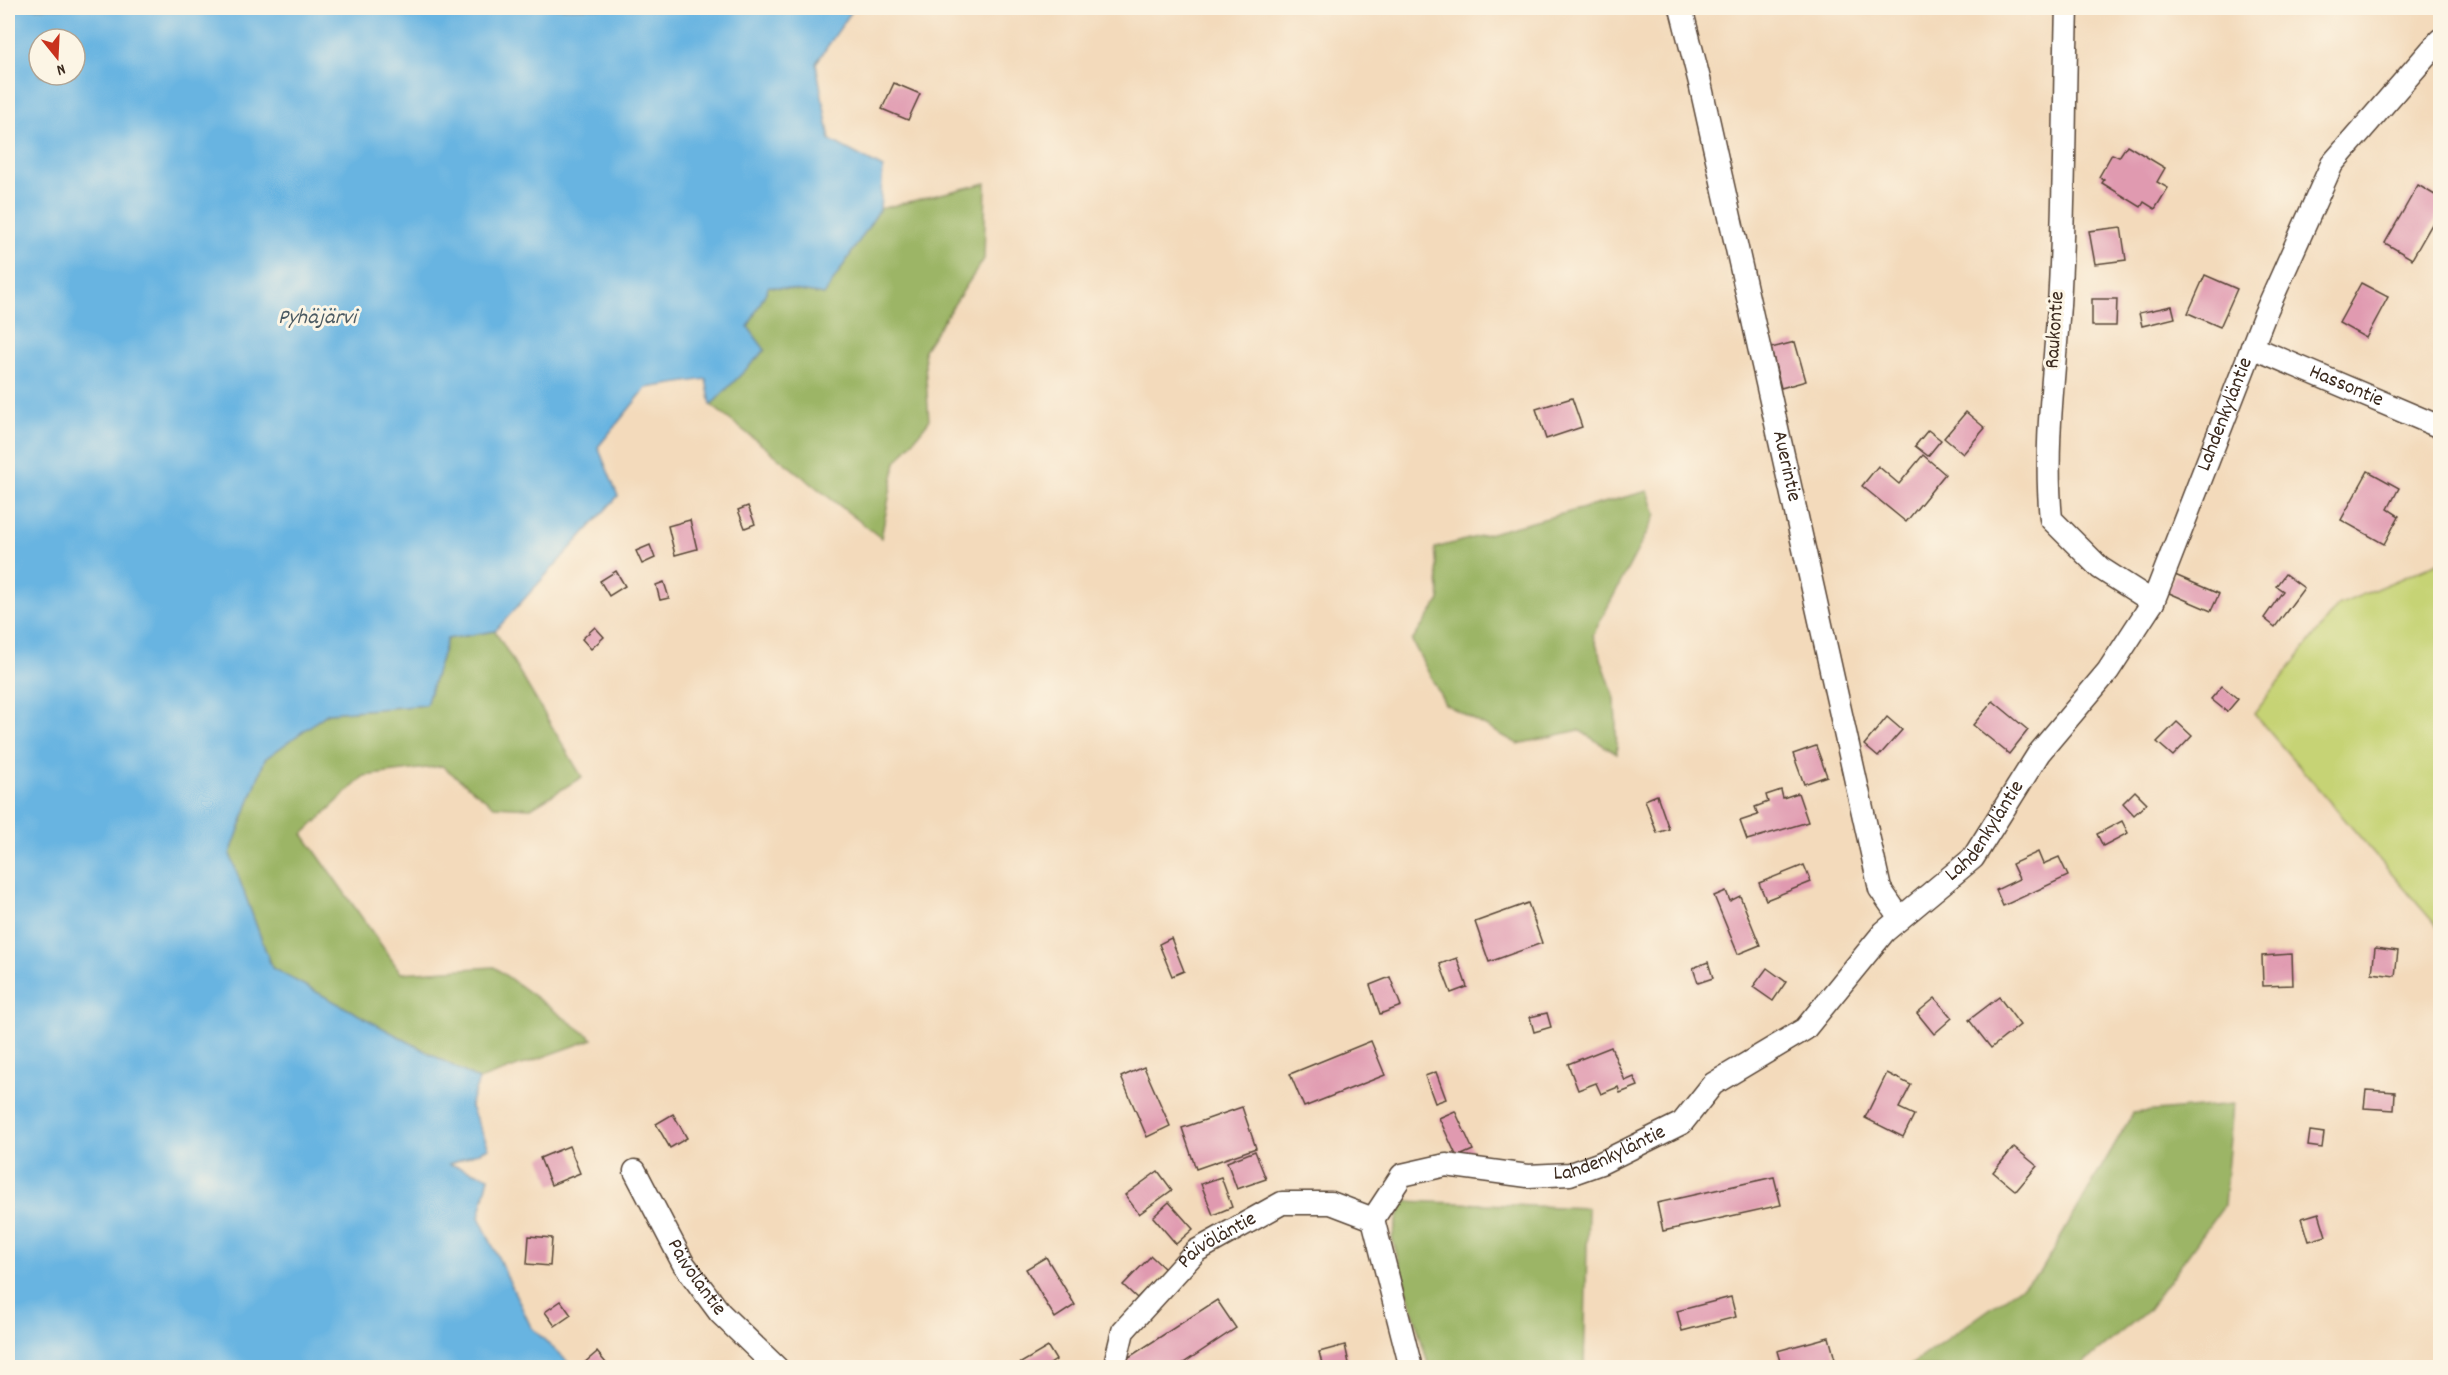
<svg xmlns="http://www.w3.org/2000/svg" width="2448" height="1375" font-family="Dekko,sans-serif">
	<rect width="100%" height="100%" fill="#fcf5e5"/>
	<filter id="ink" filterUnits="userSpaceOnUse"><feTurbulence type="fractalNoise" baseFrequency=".0167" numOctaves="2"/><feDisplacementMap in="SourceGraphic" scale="12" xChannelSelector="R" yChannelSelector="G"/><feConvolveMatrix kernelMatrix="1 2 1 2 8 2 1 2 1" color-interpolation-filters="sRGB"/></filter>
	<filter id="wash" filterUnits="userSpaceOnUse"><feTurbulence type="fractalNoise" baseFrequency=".008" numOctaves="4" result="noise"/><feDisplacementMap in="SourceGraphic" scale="24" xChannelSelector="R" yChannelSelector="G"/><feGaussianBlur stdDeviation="1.35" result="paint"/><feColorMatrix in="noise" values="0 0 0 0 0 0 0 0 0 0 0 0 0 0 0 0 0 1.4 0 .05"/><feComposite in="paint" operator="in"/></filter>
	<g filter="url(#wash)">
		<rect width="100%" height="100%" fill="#f3dabb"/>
		<path fill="#c6d375" stroke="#807e4a" stroke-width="1.5" d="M2440,562v368l-186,-216 84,-109z"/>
		<g fill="#9cb566" stroke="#6c7042" stroke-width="1.5">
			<path d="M986,183l-2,76 -60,91 5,71 -33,41 -15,76 -170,-133 53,-54 -16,-24 21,-41 55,9 56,-86z"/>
			<path d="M1648,491l8,24 -63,120 22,64 2,55 -38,-24 -61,14 -73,-40 -33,-63 28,-41 -5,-52z"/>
			<path d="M495,631l87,146 -51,31 -37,-2 -52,-40 -78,10 -61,58 98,139 93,-6 99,72 -114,41 -207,-112 -42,-114 35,-95 63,-46 98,-8 21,-66z"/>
			<path d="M2233,1104l-9,101 -77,106 -69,56h-170l132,-94 93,-160z"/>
			<path d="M1403,1201l185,7 -4,159h-155l-37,-129z"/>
		</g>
		<path fill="#68b4e1" stroke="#526f80" stroke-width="1.5" fill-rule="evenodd" d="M8,8h846l-38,55 14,77 53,28 -3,41 -56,86 -55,-9 -21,41 17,23 -54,55 -5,-26 -60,9 -48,59 20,49 -123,135 -48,8 -21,66 -98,8 -63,46 -35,95 42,114 207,112 -9,25 19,43 -40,16 40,13 -10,40 52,110 42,40h-565zM39,39h36v36h-36z"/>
		<g id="blocks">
			<g fill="#e09ab0">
				<path d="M894,83l26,11 -12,26 -26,-11z"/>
				<path d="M2127,145l38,23 -8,14 11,6 -13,21 -11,-7 -3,5 -39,-24 2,-3 -5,-3 13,-23 7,3z"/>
				<path d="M2418,185l22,13v12l-28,49 -27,-16z"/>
				<path d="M2121,227l5,33 -31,4 -6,-33z"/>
				<path d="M2205,275l32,14 -17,38 -32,-14z"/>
				<path d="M2361,283l27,14 -22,41 -27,-15z"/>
				<path d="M2092,299h25l-1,27h-24z"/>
				<path d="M2172,306l3,12 -33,8 -3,-13z"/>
				<path d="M1795,342l11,39 -25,7 -10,-40z"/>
				<path d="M1572,398l10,29 -36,12 -10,-30z"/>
				<path d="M1966,412l19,16 -22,26 -19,-16z"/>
				<path d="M1928,430l13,10 -13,16 -13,-10z"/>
				<path d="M1923,455l22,19 -39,48 -44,-36 16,-20 21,18z"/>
				<path d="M2368,471l31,17 -11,21 11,7 -15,28 -43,-24z"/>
				<path d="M748,506l7,18 -10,4 -7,-18z"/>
				<path d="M690,520l7,29 -22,6 -7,-29z"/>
				<path d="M650,545l5,13 -13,6 -6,-13z"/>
				<path d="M616,571l9,15 -16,10 -9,-15z"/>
				<path d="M2285,574l19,14 -29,39 -11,-9 19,-27 -7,-5z"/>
				<path d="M2175,575l44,19 -8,17 -44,-19z"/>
				<path d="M664,582l5,16 -9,2 -4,-15z"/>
				<path d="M595,627l9,10 -13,12 -9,-10z"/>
				<path d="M2222,686l16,13 -11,13 -16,-13z"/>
				<path d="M1993,701l35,29 -19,24 -36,-29z"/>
				<path d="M1887,717l15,13 -24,27 -14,-12z"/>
				<path d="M2177,722l15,14 -19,20 -16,-14z"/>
				<path d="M1816,746l11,30 -23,8 -11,-30z"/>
				<path d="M1781,790l2,8 15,-5 10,29 -61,18 -7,-19 18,-6 -3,-8 13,-5 -2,-7z"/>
				<path d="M2135,791l12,12 -13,12 -11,-12z"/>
				<path d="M1657,795l12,34 -12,4 -12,-33z"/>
				<path d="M2122,821l6,12 -25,13 -6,-12z"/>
				<path d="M2038,852l5,12 16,-7 9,19 -65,30 -7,-16 23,-11 -7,-15z"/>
				<path d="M1804,865l7,17 -45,18 -7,-17z"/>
				<path d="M1726,891l4,10 10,-5 20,49 -22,9 -24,-58z"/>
				<path d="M1528,903l14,40 -53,19 -14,-40z"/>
				<path d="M1171,938l13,33 -12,5 -13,-32z"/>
				<path d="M2375,948l23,3 -3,25 -23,-3z"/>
				<path d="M2292,954l1,31 -30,1 -1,-30z"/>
				<path d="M1457,958l10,29 -16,6 -11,-29z"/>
				<path d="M1708,962l5,16 -15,5 -5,-15z"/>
				<path d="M1767,968l19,14 -13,19 -20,-14z"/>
				<path d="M1390,977l11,29 -21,8 -10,-29z"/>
				<path d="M1999,997l21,28 -29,23 -22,-28z"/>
				<path d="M1935,998l17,20 -18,16 -17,-21z"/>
				<path d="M1547,1013l4,14 -17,5 -4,-15z"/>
				<path d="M1371,1041l14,34 -81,32 -14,-33z"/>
				<path d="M1611,1047l14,34 9,-4 4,9 -18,7 -2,-6 -17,7 -5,-11 -18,7 -10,-26z"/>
				<path d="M1144,1067l26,59 -23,11 -26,-60z"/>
				<path d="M1436,1072l10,27 -11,4 -10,-27z"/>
				<path d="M1887,1073l24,12 -12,23 15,7 -11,22 -38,-19z"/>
				<path d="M2366,1090l29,2 -1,18 -30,-2z"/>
				<path d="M1242,1107l14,41 -60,21 -14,-41z"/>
				<path d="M1455,1111l18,39 -16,7 -18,-39z"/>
				<path d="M673,1114l14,24 -17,10 -14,-24z"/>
				<path d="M2310,1131l14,2 -2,15 -14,-2z"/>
				<path d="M569,1146l11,27 -29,12 -11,-27z"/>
				<path d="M2014,1147l23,19 -21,25 -23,-19z"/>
				<path d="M1255,1151l11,28 -29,10 -10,-27z"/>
				<path d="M1158,1171l14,19 -33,24 -14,-19z"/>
				<path d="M1221,1177l11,30 -19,8 -12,-31z"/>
				<path d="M1774,1177l7,28 -118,26 -6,-28z"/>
				<path d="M1169,1202l24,27 -17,15 -23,-27z"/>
				<path d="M2319,1213l7,23 -17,5 -7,-23z"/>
				<path d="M529,1236l23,2 -2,28 -23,-2z"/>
				<path d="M1151,1256l14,13 -28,29 -14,-13z"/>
				<path d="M1046,1257l29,48 -20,13 -29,-49z"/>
				<path d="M1731,1297l5,20 -54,14 -5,-20z"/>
				<path d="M1217,1300l19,28 -60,40h-44l-6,-9z"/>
				<path d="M561,1301l10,14 -16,11 -10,-14z"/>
				<path d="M1829,1337l8,30 -55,1 -5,-17z"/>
				<path d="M1345,1345l5,23h-27l-4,-16z"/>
				<path d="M1048,1347l8,13 -12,8h-23l-2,-4z"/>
				<path d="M597,1352l13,16h-26l-2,-3z"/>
			</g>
		</g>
	</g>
	<g filter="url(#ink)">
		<use href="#blocks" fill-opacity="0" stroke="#574436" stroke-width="1.5"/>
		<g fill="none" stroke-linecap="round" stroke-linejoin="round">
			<defs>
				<g id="minor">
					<path id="s1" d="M1681,8l19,75 180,806 20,29"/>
					<path d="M2067,8c-3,99 -2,198 -8,297 -5,72 -15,142 -8,214l49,49 53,34"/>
					<path id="s2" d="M2252,347l188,80"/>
					<path id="s3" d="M635,1171l48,92 37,50 57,55"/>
					<path id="s4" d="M1114,1368l9,-37 73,-80 86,-48h49l42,16"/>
					<path id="s5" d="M1411,1368l-38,-149 29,-44 44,-10 82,11 42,-2 31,-11 81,-40 31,-39 92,-55 79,-97 89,-74 66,-105 69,-82 45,-69 112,-288 67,-150 108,-124"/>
				</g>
			</defs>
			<use href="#minor" stroke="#574436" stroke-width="25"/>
			<use href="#minor" stroke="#fff" stroke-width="22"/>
		</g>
	</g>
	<g text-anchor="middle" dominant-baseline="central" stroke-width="6" stroke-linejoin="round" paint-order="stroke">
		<g font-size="21" fill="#3b2a1e" stroke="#fcf5e5">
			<text transform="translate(2056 330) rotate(-86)">Raukontie</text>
			<text stroke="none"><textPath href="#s2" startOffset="102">Hassontie</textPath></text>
			<text stroke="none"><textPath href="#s5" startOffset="1412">Lahdenkyläntie</textPath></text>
			<text stroke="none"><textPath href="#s1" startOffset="470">Auerintie</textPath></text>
			<text stroke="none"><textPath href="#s5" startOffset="926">Lahdenkyläntie</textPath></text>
			<text stroke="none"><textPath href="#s5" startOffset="420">Lahdenkyläntie</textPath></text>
			<text stroke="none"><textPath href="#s4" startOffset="170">Päivöläntie</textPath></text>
			<text stroke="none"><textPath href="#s3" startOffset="123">Päivöläntie</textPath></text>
		</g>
		<g font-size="22" font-style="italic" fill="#4b5a62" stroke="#fcf5e5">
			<text x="317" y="318">Pyhäjärvi</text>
		</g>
	</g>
	<rect width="2448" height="1375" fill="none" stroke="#fcf5e5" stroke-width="30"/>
	<g transform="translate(57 57) rotate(162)"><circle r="28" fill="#fcf5e5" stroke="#afa495" stroke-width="1.5"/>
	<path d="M0-4.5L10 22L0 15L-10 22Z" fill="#c8321e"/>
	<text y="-9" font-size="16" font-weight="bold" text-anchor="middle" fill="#3b2a1e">N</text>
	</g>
</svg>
